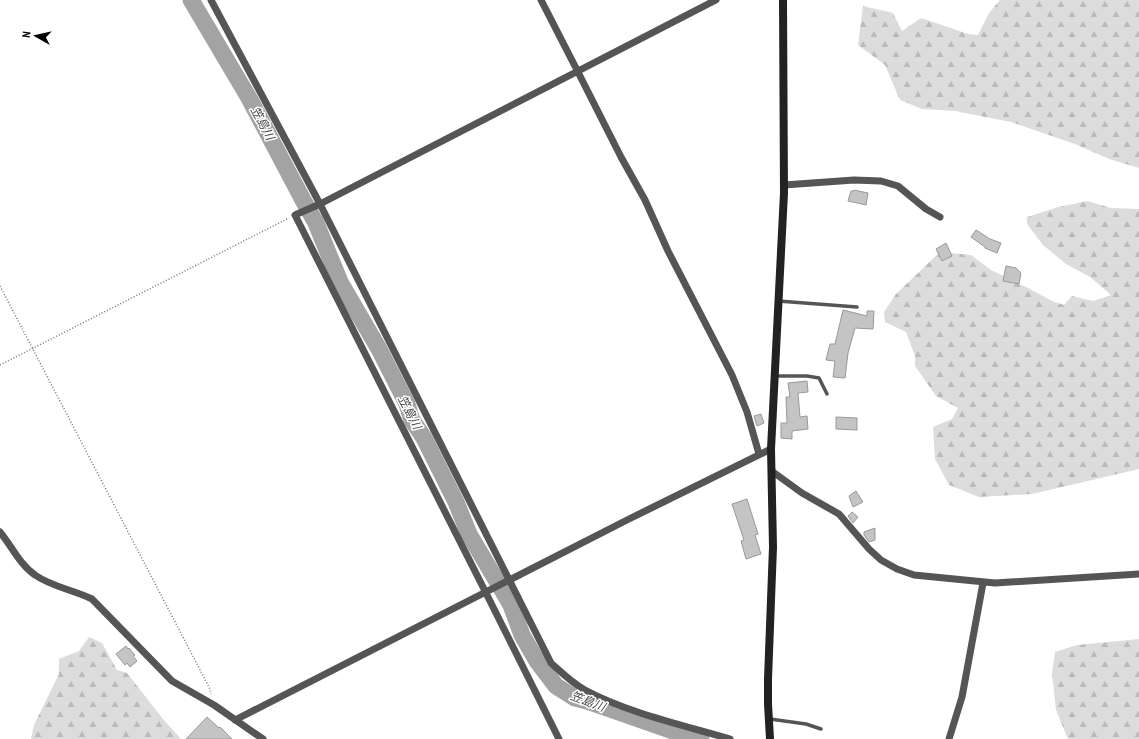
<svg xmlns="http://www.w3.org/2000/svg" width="1139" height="739" font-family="'PT Sans Narrow','Noto Sans JP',sans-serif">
	<defs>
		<pattern id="forest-firs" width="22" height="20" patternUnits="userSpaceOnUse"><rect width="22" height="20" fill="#dcdcdc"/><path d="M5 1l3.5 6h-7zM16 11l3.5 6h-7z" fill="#bbb"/></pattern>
	</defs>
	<rect width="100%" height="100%" fill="#fff"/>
	<g fill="url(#forest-firs)">
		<path d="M1000,0h139v168l-30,-9 -34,-15 -64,-22 -56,-11 -33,-2 -22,-9 -15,-35 -27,-20 5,-39 30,7 9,18 19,-13 47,16 10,1 11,-22z"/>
		<path d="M1087,201l24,7 28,1v260l-107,25 -53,3 -30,-12 -14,-26 -2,-32 19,-8 6,-11 -22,-12 -21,-30v-10l-9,-24 -21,-10 -1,-10 12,-18 44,-42 31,3 20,15 37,18 24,13 12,4 8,-9 21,5 18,-6 -21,-18 -24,-13 -23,-19 -16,-21v-7l32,-10z"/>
		<path d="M89,637l13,6 15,27 10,3 36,46 18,20h-150l3,-14 25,-51v-15l20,-8z"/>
		<path d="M1139,639v100h-71l-12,-29 -4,-37 3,-21 22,-7z"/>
	</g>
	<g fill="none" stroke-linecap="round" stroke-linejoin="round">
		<path stroke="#a3a3a3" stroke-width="17" d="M191,0l58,98 54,102 13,23 24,59 39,67 28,55 5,16 12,18 32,64 13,32 42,71 11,30 15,26 19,25 19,12 12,3 86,30 28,8"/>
	</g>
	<g fill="#c4c4c4" stroke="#999">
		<path d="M854,190l14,3 -2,12 -18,-4 3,-10h3z"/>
		<path d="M976,230l14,9 11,4 -4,10 -12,-5v-1l-14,-10z"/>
		<path d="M946,243l6,13 -10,5 -6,-12z"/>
		<path d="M1006,266l10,2 5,5 -2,11 -16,-3z"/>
		<path d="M843,310l24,6v-5h7l-1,18 -18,-1 -7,25 -3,25 -12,-1 2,-16 -9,-1 4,-16h5z"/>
		<path d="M807,381l1,11 -10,1 2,24 7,-1 1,13 -16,2v8l-11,-1v-15h6l-1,-26h4l-2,-14z"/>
		<path d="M761,414l3,9 -7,3 -3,-10z"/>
		<path d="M836,417l21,1v12l-21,-1z"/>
		<path d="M856,491l7,11 -10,5 -4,-11z"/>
		<path d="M747,499l11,35 -3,1 6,19 -15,5 -5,-18 3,-1 -12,-36z"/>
		<path d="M852,512l6,5 -5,6 -5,-7z"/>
		<path d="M875,528v12l-6,2 -5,-7v-3z"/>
		<path d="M126,646l2,3 1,-1 6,7 -2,1 4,5 -7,6 -3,-4 -2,2 -9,-11z"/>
		<path d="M207,717l12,11 1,-1 12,12h-46z"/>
	</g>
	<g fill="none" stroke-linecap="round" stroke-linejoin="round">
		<g stroke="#777" stroke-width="1.5" stroke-dasharray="1 2" stroke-linecap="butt">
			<path d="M0,286l210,403 1,5"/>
			<path d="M0,365l289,-147"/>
		</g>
		<g stroke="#555" stroke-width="3.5">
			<path d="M778,301l79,6"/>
			<path d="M775,376h32l12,2 8,16"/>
			<path d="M770,719l36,5 15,5"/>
		</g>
		<g stroke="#555" stroke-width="7">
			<path d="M211,0l109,204 231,459c11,10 21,20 34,27 43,23 98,35 145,49"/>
			<path d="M541,0l37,72 43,85 24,43 23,51 64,124 15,37 12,42"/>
			<path d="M784,185l70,-5 27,1 17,5 28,23 14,8"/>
			<path d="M773,472l29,21 37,21 30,35 12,11 16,9 17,6 81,8 144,-9"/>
			<path d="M0,532c11,13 20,33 35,43 17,12 39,15 57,24l80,82 42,24 49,34"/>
			<path d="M235,720l392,-200 144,-71"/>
			<path d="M559,739l-73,-146 -191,-378 25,-11 396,-204"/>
			<path d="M949,739l13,-42 21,-114"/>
		</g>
		<path stroke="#222" stroke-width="8" d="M770,739l-2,-35v-25l5,-132 -2,-98 13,-256 -1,-193"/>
	</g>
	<g text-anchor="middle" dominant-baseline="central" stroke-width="3" stroke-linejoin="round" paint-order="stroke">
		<g font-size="12" font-style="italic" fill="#444" stroke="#fff">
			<text transform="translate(263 123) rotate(62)">笠島川</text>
			<text transform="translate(410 412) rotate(63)">笠島川</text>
			<text transform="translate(588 701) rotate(21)">笠島川</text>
		</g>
	</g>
	<g transform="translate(36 36) rotate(278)" stroke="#ffffff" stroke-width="3" paint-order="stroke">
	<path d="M0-3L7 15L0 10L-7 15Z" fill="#000000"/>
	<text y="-6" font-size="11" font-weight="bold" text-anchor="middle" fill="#000000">N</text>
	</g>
</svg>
